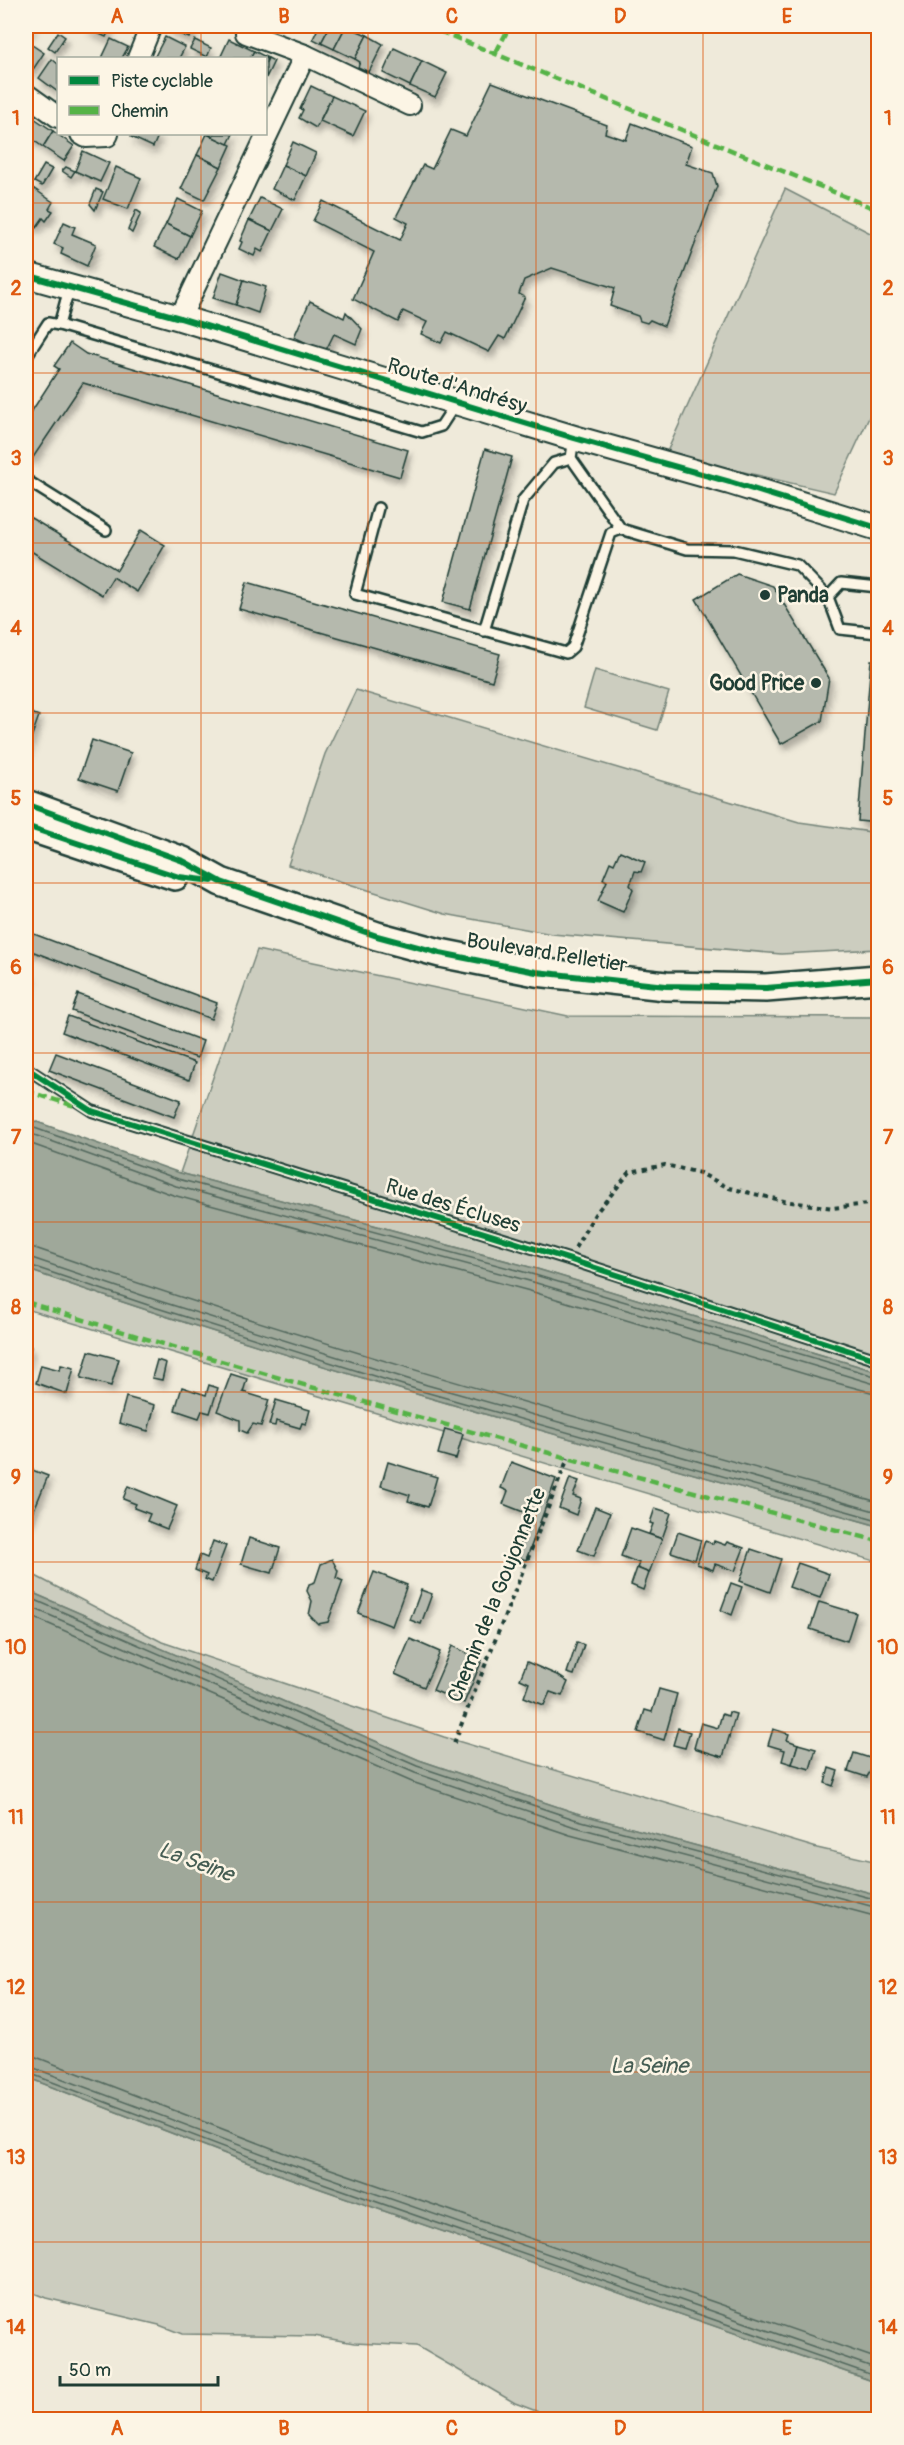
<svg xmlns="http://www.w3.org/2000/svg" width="904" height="2445" font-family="Pangolin,sans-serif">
	<defs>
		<filter id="shadow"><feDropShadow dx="3.5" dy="6" stdDeviation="3" flood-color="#0004"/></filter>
	</defs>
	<rect width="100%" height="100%" fill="#efeada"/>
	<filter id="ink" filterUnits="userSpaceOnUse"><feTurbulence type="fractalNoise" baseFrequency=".0167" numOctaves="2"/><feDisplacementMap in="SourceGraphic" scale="12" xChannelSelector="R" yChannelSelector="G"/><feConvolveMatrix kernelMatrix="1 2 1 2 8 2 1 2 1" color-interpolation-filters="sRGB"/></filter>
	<g filter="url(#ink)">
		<g fill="#cccdbf" stroke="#76857a" stroke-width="1.5">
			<path d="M785,189l93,48v161l-44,95 -168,-39z"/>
			<path d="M595,670l74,22 -12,38 -73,-22z"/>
			<path d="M356,690l443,132 79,11v116l-97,5 -229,-20 -107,-20 -157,-49 37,-111z"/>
			<path d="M257,950l311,66 310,1v355l-341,-103 -357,-96z"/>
			<path d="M26,1269c280,98 566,176 852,257v36l-852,-253z"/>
			<path d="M26,1571l136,71 282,95 373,111 61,14v33l-302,-82 -157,-53 -393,-170z"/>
			<path d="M26,2077l249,96 603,210v36h-321l-42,-16 -98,-57 -63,-3 -40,-7 -132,-2 -23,-9 -113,-27 -20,-8z"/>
		</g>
		<g fill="#9fa89a" stroke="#6c7d71" stroke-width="1.5">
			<path d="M26,1118l154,55 357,96 341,103v154c-286,-81 -572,-159 -852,-257z"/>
			<path d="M26,1590l393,170 157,53 302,82v488l-603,-210 -249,-96z"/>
		</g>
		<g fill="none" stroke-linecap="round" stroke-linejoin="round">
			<g stroke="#52685d" stroke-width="1.5">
				<path d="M26,1125l152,54 357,96 343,102"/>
				<path d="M26,1132l150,54 357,96 345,103"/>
				<path d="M26,1142l147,53 357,96 288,87 60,16"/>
				<path d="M26,1247l9,1c278,97 561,175 843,254"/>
				<path d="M26,1256l130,44 271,85 451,127"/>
				<path d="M26,1264l128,43 271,85 453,128"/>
				<path d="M26,1596l391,170 157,53 304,81"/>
				<path d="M26,1605l389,168 157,53 306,82"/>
				<path d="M26,1614l386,168 158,53 308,82"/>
				<path d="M26,2056l10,1 246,95 596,207"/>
				<path d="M26,2065l253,95 599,209"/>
				<path d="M26,2072l251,95 601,210"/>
			</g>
		</g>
		<g fill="#b5b9ad" stroke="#1f3d34" stroke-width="1.5" filter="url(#shadow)">
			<path d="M26,26h7l-6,7 -1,-1z"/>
			<path d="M88,26h16l6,2 -4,9 -20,-9z"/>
			<path d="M170,26h24l-5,12 -20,-9z"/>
			<path d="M319,26h11l-9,17 -8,-4z"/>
			<path d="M330,26h16l-12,23 -13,-6z"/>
			<path d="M346,26l21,9 -12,24 -21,-10z"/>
			<path d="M58,32l7,5 -10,15 -7,-5z"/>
			<path d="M367,35l16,9 -14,28 -11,-5 2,-5 -5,-3z"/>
			<path d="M165,37l20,10 -6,11h-25z"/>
			<path d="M111,39l17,8 -6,11h-20z"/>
			<path d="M229,39l25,12 -4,7h-30z"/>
			<path d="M195,40l16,8 -4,9 -17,-8z"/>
			<path d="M26,41l18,12 -12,18 -6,-4z"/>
			<path d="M394,48l28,13 -12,25 -27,-13z"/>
			<path d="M254,51l14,7 -2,5v-5h-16z"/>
			<path d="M268,58l6,3 -8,17v-15z"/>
			<path d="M52,59l6,5v28l-19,-14z"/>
			<path d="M422,61l25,12 -12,24 -25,-11z"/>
			<path d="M492,82l115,43 -2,8 21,7 6,-17 60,23 -6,18 27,9 4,13 -53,140 -14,-6 -3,3 -7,-2 -2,-5 -28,-10 5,-18 -63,-20 -28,12 -5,14 6,3 -20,42 -6,-3 -10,16 -42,-20 -6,11 -20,-9 6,-12 -24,-11 -5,11 -45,-23 21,-47 -61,-31 10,-20 77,39 8,-17 -12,-6 27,-52 9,4 19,-39 15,6z"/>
			<path d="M311,86l21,10 -16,32 -17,-10 4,-8 -3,-1z"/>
			<path d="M332,96l33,15 -12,25 -33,-15z"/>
			<path d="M31,116l22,15 -10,16 -17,-12v-10z"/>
			<path d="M53,131l21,15 -10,15 -21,-14z"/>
			<path d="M133,134h26l-6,13 -22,-10z"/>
			<path d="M207,134l24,11 -10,22 -24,-12z"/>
			<path d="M207,134h26l-5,10z"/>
			<path d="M293,142l23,11 -10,23 -23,-11z"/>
			<path d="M83,151l26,12 -9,19 -25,-11z"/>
			<path d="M197,155l24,12 -17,33 -23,-11z"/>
			<path d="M44,165l8,4 -10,17 -8,-4z"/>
			<path d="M283,165l23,11 -11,24 -23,-11z"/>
			<path d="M66,167l9,4 -4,6 -9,-6z"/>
			<path d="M116,167l25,11 -13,31 -25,-10z"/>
			<path d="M33,188l20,14 -4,7 4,2 -7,10 -3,-3 -7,10 -10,-8v-20z"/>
			<path d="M96,189l7,3 -8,18 -5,-6z"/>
			<path d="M260,198l23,11 -11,22 -23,-11z"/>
			<path d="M178,199l24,12 -12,25 -24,-12z"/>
			<path d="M136,210l5,3 -9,20 -4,-3z"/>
			<path d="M249,220l23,11 -10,21 -5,-3 -3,7 -15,-7 3,-7 -2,-1z"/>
			<path d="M64,222l11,5 -3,7 24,10 -9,22 -26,-12 2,-6 -9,-4z"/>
			<path d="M166,224l24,12 -11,23 -25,-12z"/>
			<path d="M222,272l22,8 -8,25 -23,-7z"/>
			<path d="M244,280l22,7 -8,26 -22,-8z"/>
			<path d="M310,301l34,17 2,-6 16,17 -6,15 -22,-10 -9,18 -31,-15z"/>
			<path d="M70,343l16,11 322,96 -8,27 -317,-94 -51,76 -6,-4v-35l33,-51 -5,-3z"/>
			<path d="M485,449l27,8 -42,152 -27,-7z"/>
			<path d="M26,515l91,55 24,-40 24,15 -28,47 -24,-15 -11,18 -76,-47z"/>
			<path d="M737,574l36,12 56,92 -7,43 -41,23 -85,-145z"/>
			<path d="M247,582l253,72 -8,27 -253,-72z"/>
			<path d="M871,660h7v163l-20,-2z"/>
			<path d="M26,711l13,5 -13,36z"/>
			<path d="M92,740l39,13 -13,38 -39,-13z"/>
			<path d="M620,851l25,11 -4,10 -6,-1 -5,14 3,4 -10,23 -25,-11 9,-20 -4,-2 7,-17 4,2z"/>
			<path d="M26,931l191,72 -6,16 -185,-70z"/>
			<path d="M26,974l5,2 -5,15z"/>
			<path d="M78,994l125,47 -6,17 -125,-47z"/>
			<path d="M68,1016l127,47 -6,17 -127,-48z"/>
			<path d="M56,1053l125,47 -7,17 -125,-47z"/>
			<path d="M26,1345l5,2 -5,20z"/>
			<path d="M89,1351l30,8 -8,27 -30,-8z"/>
			<path d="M157,1360l9,3 -4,17 -10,-2z"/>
			<path d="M41,1365l19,5 1,-5 13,3 -7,26 -31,-11z"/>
			<path d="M231,1374l16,5 -4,13 26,8 -8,26 -8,-2 -6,9 -7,-3v-10l-23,-9z"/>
			<path d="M209,1385l9,3 -8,25 -8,-2 -3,7 -24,-8 7,-23 24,8z"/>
			<path d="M126,1397l29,8 -7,26 -29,-8z"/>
			<path d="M276,1400l34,10 -4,14 -4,-1 -2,5 -24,-7 -1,5 -6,-1z"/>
			<path d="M445,1429l18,5 -7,25 -18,-5z"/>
			<path d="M388,1462l49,15 -9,30 -20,-6 2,-6 -29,-9z"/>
			<path d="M511,1462l45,17 -30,81 -11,-4 16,-41 -28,-11 5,-13 -7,-3z"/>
			<path d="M27,1468l21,8 -19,46 -3,-2z"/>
			<path d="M570,1478l9,3 -6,15 8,3 -5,16 -17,-7z"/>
			<path d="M128,1486l49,20 -10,23 -20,-8 3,-7 -16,-6 2,-4 -13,-5z"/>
			<path d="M595,1507l15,6 -16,43 -16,-6z"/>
			<path d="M655,1508l16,5 -9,26 -13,-5 4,-10 -3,-1z"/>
			<path d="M631,1528l31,11 -13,34 -12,-5 2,-5 -18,-7z"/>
			<path d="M678,1532l23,8 -6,20 -24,-8z"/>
			<path d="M249,1538l31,10 -8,25 -31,-9z"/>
			<path d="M213,1541l13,5 -14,36 -7,-3 2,-4 -12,-5 5,-15 7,3z"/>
			<path d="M705,1541l8,3 1,-3 11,4 2,-3 17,6 -9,23 -20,-7 -2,6 -16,-6z"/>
			<path d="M751,1549l30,10 -11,33 -30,-11z"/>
			<path d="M332,1559l6,12 -2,7 7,3 -15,41 -10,2 -9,-9 3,-14 -5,-10 2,-7 6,-2 6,-18z"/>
			<path d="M798,1563l31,11 -9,24 -31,-11z"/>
			<path d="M637,1568l12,5 -6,17 -12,-5z"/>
			<path d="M374,1572l33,13 -15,41 -34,-13z"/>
			<path d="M731,1583l11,4 -10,28 -11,-5z"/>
			<path d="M421,1590l11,4 -11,30 -11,-4z"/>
			<path d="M819,1602l37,11 -9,28 -37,-12z"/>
			<path d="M410,1639l30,13 -16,35 -29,-13z"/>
			<path d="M577,1642l7,3 -10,30 -7,-2z"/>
			<path d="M452,1646l30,14 -18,43 -31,-13z"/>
			<path d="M527,1662l30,13 11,7 -6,14 -12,-4 -6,13 -20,-8 5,-14 -9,-4z"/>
			<path d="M659,1689l18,5 -13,46 -26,-8 7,-22 7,2z"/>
			<path d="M729,1712l7,2 -13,43 -29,-9 7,-25 17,5 4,-14 6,2z"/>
			<path d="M678,1728l12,4 -5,16 -12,-3z"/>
			<path d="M773,1729l16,5 -2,6 11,4 -6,20 -10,-3 3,-11 -17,-5z"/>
			<path d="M798,1744l18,5 -6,20 -18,-5z"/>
			<path d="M854,1753l19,6 -2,5 3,1 -7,12 -19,-6z"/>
			<path d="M829,1768l9,3 -5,15 -8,-3z"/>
		</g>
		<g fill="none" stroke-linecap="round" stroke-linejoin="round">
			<defs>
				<g id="service">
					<path d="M59,325l363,107 19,-6 15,-23"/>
					<path d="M26,357l22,-34 11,2 10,-36"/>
					<path d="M574,438l-3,20 50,71 66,20 47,1 63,15 31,32 12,32 38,4"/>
					<path d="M26,480l80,50"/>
					<path d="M378,508l-23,86 211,59 7,-6 38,-114 10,-4"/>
					<path d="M828,597l13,-14 37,4"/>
					<path d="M484,631l39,-131 31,-37 17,-5"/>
					<path d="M26,1068l66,43 476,148 310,101"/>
				</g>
				<g id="minor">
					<path d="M246,33l59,22"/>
					<path d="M138,58l13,-32"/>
					<path d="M26,94l32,23"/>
					<path d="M81,134l5,3 21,-1 1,-2"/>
					<path d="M180,318l125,-263 105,50"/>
				</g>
				<path id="tertiary" d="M26,275l154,43 394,120 156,44 148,46"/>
				<g id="secondary">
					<path d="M26,804l157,57 38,21 156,54 63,17 96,19 130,14 100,2 112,-9"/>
					<path d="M26,826l149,50"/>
				</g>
			</defs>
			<use href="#service" stroke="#1f3d34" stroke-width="14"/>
			<use href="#minor" stroke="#1f3d34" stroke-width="24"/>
			<use href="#tertiary" stroke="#1f3d34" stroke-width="28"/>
			<use href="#secondary" stroke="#1f3d34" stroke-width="32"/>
			<g stroke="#1f3d34" stroke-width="4" stroke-dasharray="4.5 4.5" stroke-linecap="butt">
				<path d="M575,1248l20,-34 35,-42 35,-7 35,8 29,15 55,13 49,7 45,-5"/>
				<path d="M454,1743l114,-285"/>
			</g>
			<use href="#service" stroke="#fcf5e5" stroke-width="9"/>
			<use href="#minor" stroke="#fcf5e5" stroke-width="20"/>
			<use href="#tertiary" stroke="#fcf5e5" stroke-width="24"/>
			<use href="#secondary" stroke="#fcf5e5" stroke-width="27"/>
			<g stroke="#55b346" stroke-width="4.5" stroke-dasharray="9 4.5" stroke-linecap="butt">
				<path d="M427,26l451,184"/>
				<path d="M496,52l14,-26"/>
				<path d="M26,1091l49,15"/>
				<path d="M26,1302c281,88 567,163 852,239"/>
			</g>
			<defs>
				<g id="cycleway">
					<path d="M26,275l154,43 394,120 156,44 148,46"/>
					<path d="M26,804l157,57 38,21 156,54 63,17 96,19 130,14 100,2 112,-9"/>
					<path d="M26,826l153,51 33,4"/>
					<path d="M26,1068l66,43 476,148 310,101"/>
				</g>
			</defs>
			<use href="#cycleway" stroke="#fcf5e5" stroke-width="10"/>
			<use href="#cycleway" stroke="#00873e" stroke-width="6"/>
		</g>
	</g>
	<path fill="none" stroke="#de580e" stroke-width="1.5" stroke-opacity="0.55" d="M201,26v32M368,26v2394M536,26v2394M703,26v2394M201,134v2286M26,203h852M26,373h852M26,543h852M26,713h852M26,883h852M26,1053h852M26,1222h852M26,1392h852M26,1562h852M26,1732h852M26,1902h852M26,2072h852M26,2242h852"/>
	<g fill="#1f3d34" stroke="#fcf5e5" stroke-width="2">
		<circle cx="765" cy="595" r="6"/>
		<circle cx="816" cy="683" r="6"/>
	</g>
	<g text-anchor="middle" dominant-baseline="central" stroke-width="5" stroke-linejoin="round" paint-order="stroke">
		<g font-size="21" fill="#1f3d34" stroke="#fcf5e5">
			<text transform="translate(457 386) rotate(17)">Route d'Andrésy</text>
			<text transform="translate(547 953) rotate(9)">Boulevard Pelletier</text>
			<text transform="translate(453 1206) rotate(17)">Rue des Écluses</text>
			<text transform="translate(497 1595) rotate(-68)">Chemin de la Goujonnette</text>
		</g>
		<g font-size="21" font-weight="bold" fill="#1f3d34" stroke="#fcf5e5" text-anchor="start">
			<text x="777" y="595">Panda</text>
			<text x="804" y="683" text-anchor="end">Good Price</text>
		</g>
		<g font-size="22" font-style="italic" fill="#455d53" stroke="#fcf5e5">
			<text transform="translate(196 1862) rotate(20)">La Seine</text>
			<text x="649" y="2066">La Seine</text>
		</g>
	</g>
	<rect width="904" height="2445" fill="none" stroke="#fcf5e5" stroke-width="66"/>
	<rect x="57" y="57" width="210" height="78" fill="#fcf5e5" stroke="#a4ab9e" stroke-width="1.5"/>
	<rect x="69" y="76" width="30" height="9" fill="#00873e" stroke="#a4ab9e" stroke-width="1.5"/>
	<text x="111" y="87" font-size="18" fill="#1f3d34">Piste cyclable</text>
	<rect x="69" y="106" width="30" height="9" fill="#55b346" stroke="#a4ab9e" stroke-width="1.5"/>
	<text x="111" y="117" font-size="18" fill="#1f3d34">Chemin</text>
	<path d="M60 2376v9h158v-9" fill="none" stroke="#1f3d34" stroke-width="3"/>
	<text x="69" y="2376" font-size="18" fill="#1f3d34" stroke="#fcf5e5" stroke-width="4.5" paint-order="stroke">50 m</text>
	<rect x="33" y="33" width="838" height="2379" fill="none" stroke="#de580e" stroke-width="2"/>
	<g font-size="20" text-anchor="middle" font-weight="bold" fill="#de580e">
		<text x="117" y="23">A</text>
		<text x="284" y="23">B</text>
		<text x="452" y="23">C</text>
		<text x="620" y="23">D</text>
		<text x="787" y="23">E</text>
		<text x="16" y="125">1</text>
		<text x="888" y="125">1</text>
		<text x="16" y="295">2</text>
		<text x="888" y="295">2</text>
		<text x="16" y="465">3</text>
		<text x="888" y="465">3</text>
		<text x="16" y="635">4</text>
		<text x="888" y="635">4</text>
		<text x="16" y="805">5</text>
		<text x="888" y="805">5</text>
		<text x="16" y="974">6</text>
		<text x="888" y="974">6</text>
		<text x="16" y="1144">7</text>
		<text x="888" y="1144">7</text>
		<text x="16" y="1314">8</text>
		<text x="888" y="1314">8</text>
		<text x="16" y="1484">9</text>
		<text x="888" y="1484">9</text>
		<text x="16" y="1654">10</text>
		<text x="888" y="1654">10</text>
		<text x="16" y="1824">11</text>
		<text x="888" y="1824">11</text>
		<text x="16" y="1994">12</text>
		<text x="888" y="1994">12</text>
		<text x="16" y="2164">13</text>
		<text x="888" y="2164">13</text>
		<text x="16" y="2334">14</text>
		<text x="888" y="2334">14</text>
		<text x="117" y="2435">A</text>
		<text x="284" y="2435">B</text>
		<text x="452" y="2435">C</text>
		<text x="620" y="2435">D</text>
		<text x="787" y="2435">E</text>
	</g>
</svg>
